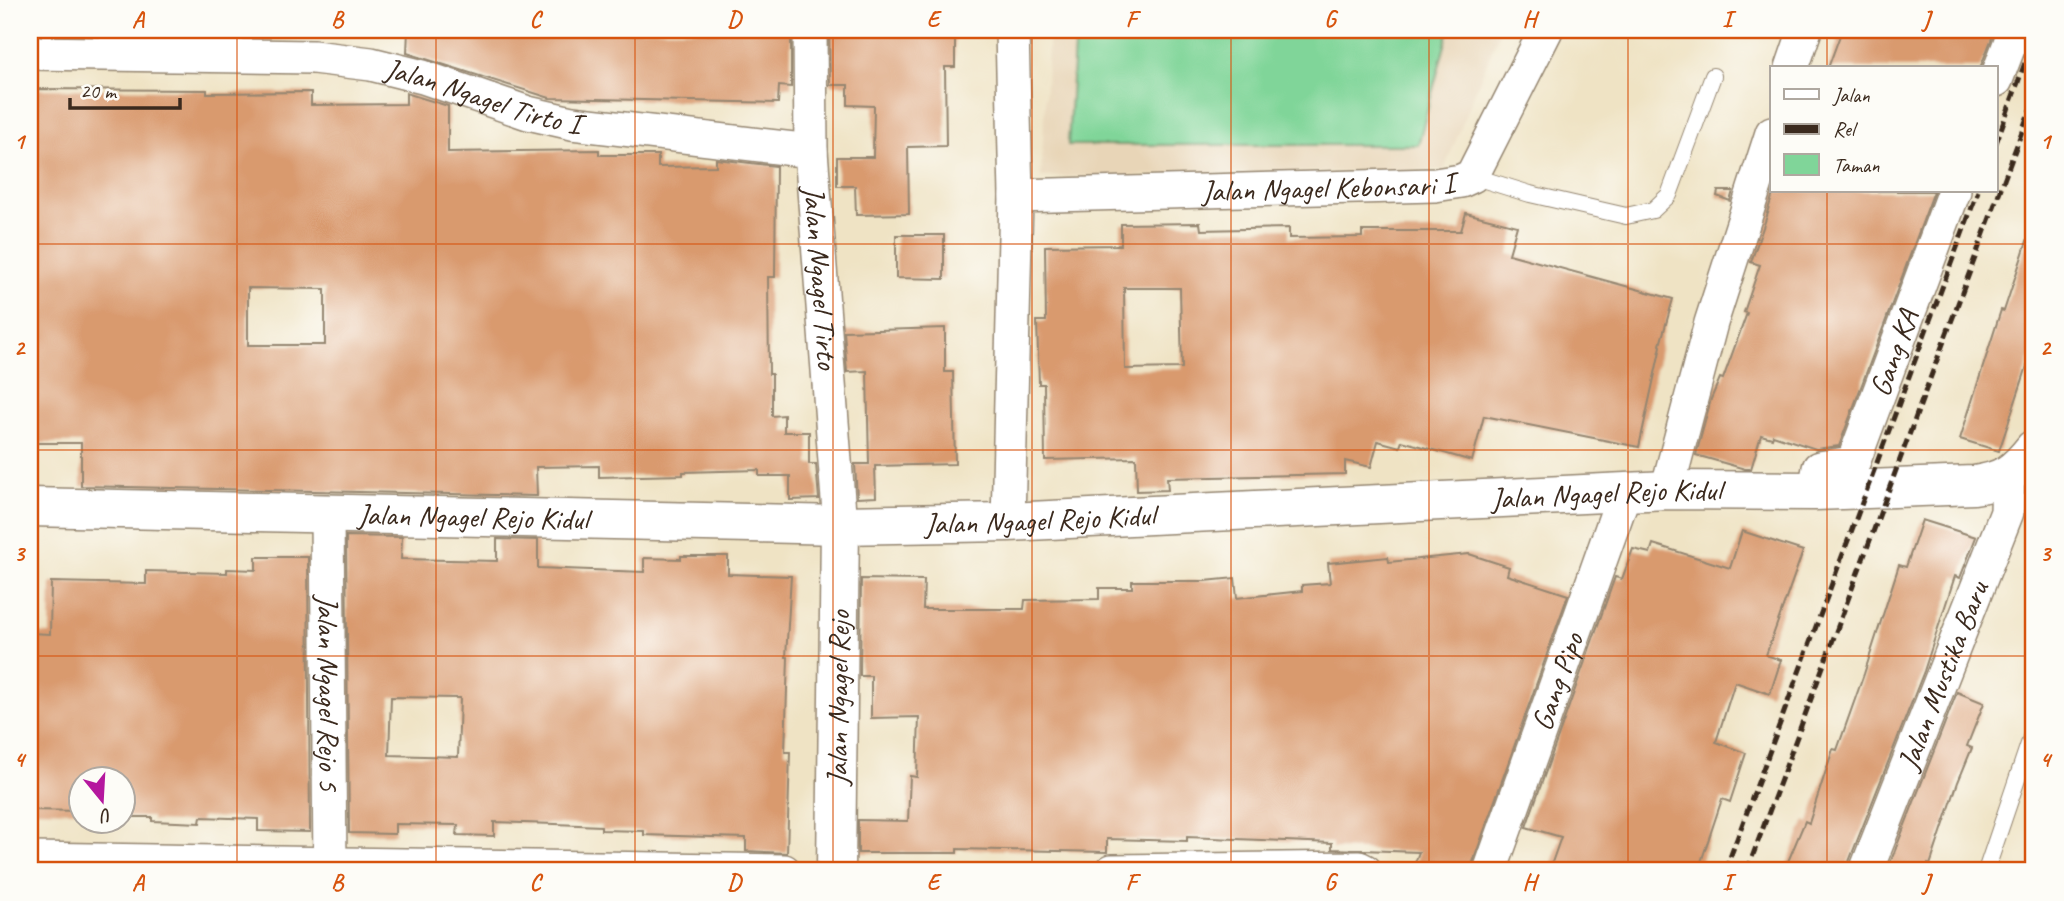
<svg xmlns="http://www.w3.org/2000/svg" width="2064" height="901" font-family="Caveat,sans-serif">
	<rect width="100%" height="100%" fill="#fdfcf7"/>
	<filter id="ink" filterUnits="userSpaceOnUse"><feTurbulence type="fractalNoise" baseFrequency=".0143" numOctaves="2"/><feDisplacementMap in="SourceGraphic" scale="14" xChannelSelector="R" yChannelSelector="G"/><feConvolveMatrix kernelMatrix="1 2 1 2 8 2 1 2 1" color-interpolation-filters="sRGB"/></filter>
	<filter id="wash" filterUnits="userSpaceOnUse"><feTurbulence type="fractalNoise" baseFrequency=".00686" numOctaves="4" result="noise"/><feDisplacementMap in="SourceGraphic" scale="28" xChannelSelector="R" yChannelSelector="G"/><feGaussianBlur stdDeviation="1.57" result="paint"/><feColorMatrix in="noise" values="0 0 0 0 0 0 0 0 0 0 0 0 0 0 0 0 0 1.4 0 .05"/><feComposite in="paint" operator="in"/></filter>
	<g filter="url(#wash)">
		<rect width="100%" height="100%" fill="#efe3c4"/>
		<path fill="#e8d5b7" d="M1049,30h451l-56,140 -403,7z"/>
		<path fill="#80d599" stroke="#5e805c" stroke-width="2" d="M1075,30h374l-31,115h-350z"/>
		<g id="blocks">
			<g fill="#d99a6e" fill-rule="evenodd">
				<path d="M408,30h383v57l-12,-1 -1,17 -228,-5 -143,-45z"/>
				<path d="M829,30h126v37h-10l1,79 -38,1 1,67 -53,1 -1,-29h-18v-29h36l1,-51 -26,-1v-20h-18z"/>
				<path d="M1842,30h153l-15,38h-152z"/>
				<path d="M30,89l177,1v3l104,-1v13l95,-1v-11l42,13v46l151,-2v5h59v12l58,-1v-7l60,7 -1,111h-7l1,97h3v42l12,-1v17h25v32h7l3,35 -29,1v-24h-31v-6l-76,2v3l-84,2v-11l-63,1 1,29 -456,-10v-43h-51zM248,288l77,1v56h-77z"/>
				<path d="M1718,191h15l-3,10 -13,-5z"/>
				<path d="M1774,191h160l-95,255 -23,3 -43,-14 -1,3 -11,-3 -10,34h-6l-49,-14 15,-56 9,-21 3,1 24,-66 -3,-1 16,-47 -9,-3 17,-49h-1z"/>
				<path d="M1466,213l51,13 -8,28 164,45 -13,46 1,1 -22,101 -155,-31 -12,45 -70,-20 -2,6 -22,-6 -7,26 -26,-6v13l-178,4 1,12 -31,1 -1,-33 -91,2 -1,-76h-5l-2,-63h9l-1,-75 76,-1v-21l79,-1 1,7 88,-2v10l73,-1v-6h99zM1124,288h56l2,80 -57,1z"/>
				<path d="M896,235h48v44l-48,-1z"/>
				<path d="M2029,235l5,1v109l-35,106 -39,-12 41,-129 3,1z"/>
				<path d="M945,328v44h8l2,92 -80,2 1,31 -19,1 -2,-34h14l-2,-93 -20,1 -3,-41z"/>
				<path d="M1922,520l54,17 -16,41 -5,-2 -31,95 -76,193 -1,7h-63l21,-50 4,2 24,-74 4,1 27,-76 35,-109 7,2z"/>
				<path d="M1742,531l61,20 -37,104 15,5 -11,34 -35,-12 -19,60 30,11 -16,49 -8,-3 -24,72h-149l12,-34 -35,-10 89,-250 7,2 11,-30 17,4 3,-9 77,24z"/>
				<path d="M346,536l56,1 -1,22 96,2v-22l41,1v28l106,4v-14l37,1v-3h47v18l63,2 -5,81h2l-3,95h5l-3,101 -41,-2v-13l-102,-3v-4l-43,-1v-4l-46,-2 -61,-2v14l-37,-1 1,-10 -63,-1v10l-46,-1zM391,697l69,1 -2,59 -69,-2z"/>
				<path d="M1469,554l40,13 -2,8 61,20 -96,270 -1,6h-59l7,-19 -87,-3v-6l-145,-6v4l-80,-2v13l-150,-3v4h-99v-33l50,1 2,-45 7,1 2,-60 -48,1v-42h-11l1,-97 63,1 -1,29h101l1,-9 74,-1v-11h33v-7h73l30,-3 2,20 65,-7v-6l28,-2 -2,-20 60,-6 1,5z"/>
				<path d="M256,557h52l2,275 -52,-1v-12l-57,-2 -1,6 -48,-2v-4h-30v-38h-42v32l-50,-1v-177l20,1 1,-52 95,2v-13l81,2v-4l29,1z"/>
				<path d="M1957,692l27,11 -17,43 5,2 -14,34 -28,83 -2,-1 -3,7h-38z"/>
			</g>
		</g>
	</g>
	<g filter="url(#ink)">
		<use href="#blocks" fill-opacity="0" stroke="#958671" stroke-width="2"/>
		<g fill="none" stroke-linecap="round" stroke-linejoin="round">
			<defs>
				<g id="service">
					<path d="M1472,176l58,18 96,22 27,-6 16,-15 44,-119"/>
					<path d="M1986,871l48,-142"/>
				</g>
				<g id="minor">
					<path id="s1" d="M810,30l1,121 29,374"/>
					<path id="s2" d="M30,53l283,4 58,7 52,13 105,36 44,10 239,28"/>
					<path d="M1792,68l13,-38"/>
					<path d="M1996,80l19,-50"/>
					<path id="s3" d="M1016,196l419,-11 26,-4 11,-5 74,-146"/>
					<path d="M1667,490l44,-167 61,-190"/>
					<path id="s4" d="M1815,491l4,-23 34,-5 101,-272"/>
					<path id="s5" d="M327,515l3,356"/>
					<path d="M1008,522l8,-326 -4,-166"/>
					<path d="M30,859l754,12"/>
					<path d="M1112,871l247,-3 6,3"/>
					<path id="s6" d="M1490,871l135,-380"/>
					<path id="s7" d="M1866,871l141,-359 1,-36"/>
				</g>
				<g id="tertiary">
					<path id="s8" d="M836,871l4,-346"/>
				</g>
				<g id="secondary">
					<path id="s9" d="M30,507l810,18 168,-3 659,-32 148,1 159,-6c30,-4 42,-13 60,-36"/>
				</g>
			</defs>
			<use href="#service" stroke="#958671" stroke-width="18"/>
			<use href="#minor" stroke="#958671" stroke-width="36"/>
			<use href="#tertiary" stroke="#958671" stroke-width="41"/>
			<use href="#secondary" stroke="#958671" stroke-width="41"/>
			<use href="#service" stroke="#fff" stroke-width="16"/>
			<use href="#minor" stroke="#fff" stroke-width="33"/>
			<use href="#tertiary" stroke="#fff" stroke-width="38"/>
			<use href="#secondary" stroke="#fff" stroke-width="38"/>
			<g stroke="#3b2a1e" stroke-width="5" stroke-dasharray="10 5" stroke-linecap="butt">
				<path d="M1996,143l38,-105"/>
				<path d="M1725,871l253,-680"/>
				<path d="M1747,871l287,-772"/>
			</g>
		</g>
	</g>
	<path fill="none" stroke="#d7540e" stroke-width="2" stroke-opacity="0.55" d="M237,30v841M436,30v841M635,30v841M833,30v841M1032,30v841M1231,30v841M1429,30v841M1628,30v841M1827,30v38M1827,191v680M30,244h2004M30,450h2004M30,656h2004"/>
	<g text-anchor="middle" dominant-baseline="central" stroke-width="6" stroke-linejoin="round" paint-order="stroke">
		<g font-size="30" fill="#3b2a1e" stroke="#fdfcf7">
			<text stroke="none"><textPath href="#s2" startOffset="458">Jalan Ngagel Tirto I</textPath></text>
			<text stroke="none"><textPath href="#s3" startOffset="312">Jalan Ngagel Kebonsari I</textPath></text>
			<text stroke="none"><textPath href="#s1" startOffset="248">Jalan Ngagel Tirto</textPath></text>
			<text stroke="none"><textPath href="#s4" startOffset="175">Gang KA</textPath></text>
			<text stroke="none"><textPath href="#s9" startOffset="1577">Jalan Ngagel Rejo Kidul</textPath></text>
			<text stroke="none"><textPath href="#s9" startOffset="443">Jalan Ngagel Rejo Kidul</textPath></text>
			<text stroke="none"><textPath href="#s9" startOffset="1010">Jalan Ngagel Rejo Kidul</textPath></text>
			<text stroke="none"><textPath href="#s7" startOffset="210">Jalan Mustika Baru</textPath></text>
			<text stroke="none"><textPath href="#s6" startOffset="201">Gang Pipo</textPath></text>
			<text stroke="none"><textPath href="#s5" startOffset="178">Jalan Ngagel Rejo 5</textPath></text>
			<text stroke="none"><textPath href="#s8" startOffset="173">Jalan Ngagel Rejo</textPath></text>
		</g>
	</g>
	<rect width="2064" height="901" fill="none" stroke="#fdfcf7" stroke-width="77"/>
	<rect x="1770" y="66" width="228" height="126" fill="#fdfcf7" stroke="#afa8a0" stroke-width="2"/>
	<rect x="1784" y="89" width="35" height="10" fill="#ffffff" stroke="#afa8a0" stroke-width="2"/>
	<text x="1833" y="102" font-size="21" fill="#3b2a1e">Jalan</text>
	<rect x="1784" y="124" width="35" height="10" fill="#3b2a1e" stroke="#afa8a0" stroke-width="2"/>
	<text x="1833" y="136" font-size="21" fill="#3b2a1e">Rel</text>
	<rect x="1784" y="154" width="35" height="21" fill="#80d599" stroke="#afa8a0" stroke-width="2"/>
	<text x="1833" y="172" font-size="21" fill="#3b2a1e">Taman</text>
	<g transform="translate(102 800) rotate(162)"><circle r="33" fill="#fdfcf7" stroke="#afa8a0" stroke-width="2"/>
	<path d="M0-5L12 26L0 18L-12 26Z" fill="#b5179e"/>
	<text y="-10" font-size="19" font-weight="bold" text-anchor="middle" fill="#3b2a1e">U</text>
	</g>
	<path d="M70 98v10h110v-10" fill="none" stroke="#3b2a1e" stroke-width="3.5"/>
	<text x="80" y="98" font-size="21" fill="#3b2a1e" stroke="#fdfcf7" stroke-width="5" paint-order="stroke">20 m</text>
	<rect x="38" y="38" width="1987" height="824" fill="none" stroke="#d7540e" stroke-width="2.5"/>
	<g font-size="23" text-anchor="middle" font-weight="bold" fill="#d7540e">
		<text x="138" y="27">A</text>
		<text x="337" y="27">B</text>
		<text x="535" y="27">C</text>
		<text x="734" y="27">D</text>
		<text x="933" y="27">E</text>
		<text x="1131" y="27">F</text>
		<text x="1330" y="27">G</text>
		<text x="1529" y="27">H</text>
		<text x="1727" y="27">I</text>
		<text x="1926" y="27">J</text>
		<text x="19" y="149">1</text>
		<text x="2045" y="149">1</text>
		<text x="19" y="355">2</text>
		<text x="2045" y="355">2</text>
		<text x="19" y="561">3</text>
		<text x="2045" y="561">3</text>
		<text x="19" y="767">4</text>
		<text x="2045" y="767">4</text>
		<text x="138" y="890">A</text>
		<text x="337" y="890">B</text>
		<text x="535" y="890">C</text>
		<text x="734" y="890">D</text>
		<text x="933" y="890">E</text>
		<text x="1131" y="890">F</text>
		<text x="1330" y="890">G</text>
		<text x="1529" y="890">H</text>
		<text x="1727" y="890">I</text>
		<text x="1926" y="890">J</text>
	</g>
</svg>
